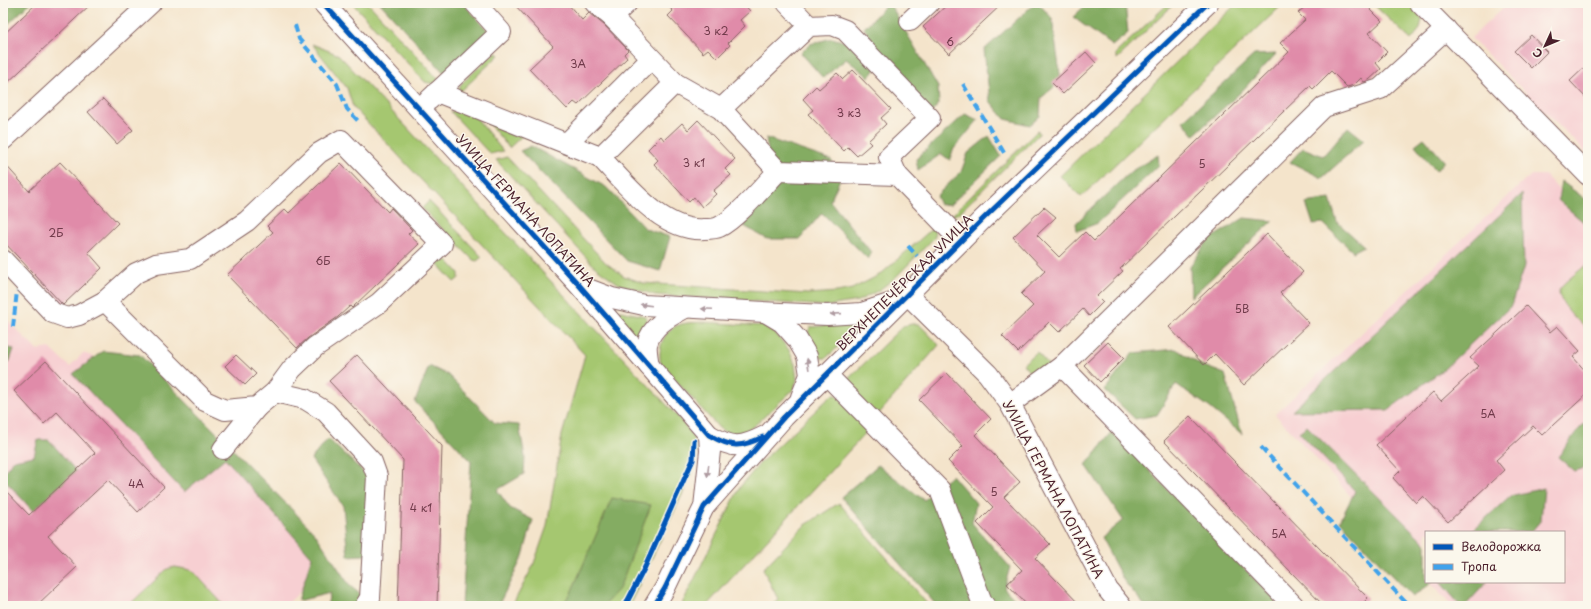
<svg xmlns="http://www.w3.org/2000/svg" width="1591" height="609" font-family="'Playpen Sans',sans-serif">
	<rect width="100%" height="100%" fill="#fbf7ec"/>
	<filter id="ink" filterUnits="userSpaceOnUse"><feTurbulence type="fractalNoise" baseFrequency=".025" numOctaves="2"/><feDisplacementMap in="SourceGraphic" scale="8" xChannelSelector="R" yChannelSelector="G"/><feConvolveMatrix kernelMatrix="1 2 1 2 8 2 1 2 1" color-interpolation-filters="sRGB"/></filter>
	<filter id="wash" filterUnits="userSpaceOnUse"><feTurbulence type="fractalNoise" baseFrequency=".012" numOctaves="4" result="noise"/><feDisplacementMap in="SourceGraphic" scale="16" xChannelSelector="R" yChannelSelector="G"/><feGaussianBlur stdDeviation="0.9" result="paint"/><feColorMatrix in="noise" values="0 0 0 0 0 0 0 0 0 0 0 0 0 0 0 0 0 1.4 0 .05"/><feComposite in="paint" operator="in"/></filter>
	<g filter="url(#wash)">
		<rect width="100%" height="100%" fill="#f4e4cb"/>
		<g fill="#f7cfd2">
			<path d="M1508,3h80v152l-117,-117z"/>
			<path d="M1531,175h14l43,46v385h-136l-23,-24h135v-50h-138v46l-151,-164z"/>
			<path d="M3,316l34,34 13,-2 20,19 13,-14 57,20 191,189 -46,44h-282z"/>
		</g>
		<g fill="#a5c770" stroke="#78734e">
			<path d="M352,3h16l71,77c-5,4 -7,4 -14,2z"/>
			<path d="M1169,3h6l-58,56 -2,-5z"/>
			<path d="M1237,3h36l8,3 -200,191 -21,-21z"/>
			<path d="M1372,3h41l9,16 -2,10 -9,11z"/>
			<path d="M312,44l27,11 341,364c16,21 22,27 13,53l-64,134h-117l21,-40 14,-40 15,-91 23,-80 -232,-248 -6,-19z"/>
			<path d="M495,52l4,3 -39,37 -1,-3 2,-5z"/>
			<path d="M456,110l18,5 29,36 -13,3 -39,-42z"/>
			<path d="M486,120l37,15 -14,13z"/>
			<path d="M1037,131l3,2 -81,80 -8,3z"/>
			<path d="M507,157l99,106 18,13 19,7 165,11 29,-2 15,-3 29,-15 53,-47 1,10 -40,41 -16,12 -21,11 -30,5 -173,-11 -36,-11 -24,-17 -99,-107z"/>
			<path d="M429,201l53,56 -5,4 -4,-1 -51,-52z"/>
			<path d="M442,260l6,1 11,12v5l-5,4 -17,-18z"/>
			<path d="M1588,263v68c-8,-9 -34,-31 -28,-43 4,-6 22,-19 28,-25z"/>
			<path d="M621,311l24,5 2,4 -10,16 -3,1 -19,-21 2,-4z"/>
			<path d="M702,322l61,4 14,9 12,15 6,14 2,16 -4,10 -39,36 -10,6 -8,2 -9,-1 -8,-5 -58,-64c-4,-16 3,-36 21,-40 6,-2 14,-1 20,-2z"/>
			<path d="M852,323l5,2 -1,5 -30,28h-5l-13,-25 2,-6z"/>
			<path d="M912,324h7l20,21 -63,72 -31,-35 58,-56z"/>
			<path d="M1037,352l12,14 -15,12 -11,-14z"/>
			<path d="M832,395h4l34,33 -164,178h-25l59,-119 21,-25z"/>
			<path d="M839,503l90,103h-159l8,-7 -15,-30 41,-43z"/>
			<path d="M175,567l11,2 7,2 28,31 2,4h-95l39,-37z"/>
		</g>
		<g fill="#84ac62" stroke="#676646">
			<path d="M3,3h27l-27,26z"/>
			<path d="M380,3h83l29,32 -45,41z"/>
			<path d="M888,3h1l49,84 1,17 -9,10 -40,-44 -26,-42z"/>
			<path d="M1035,3h3l14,15 9,63 -20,17 -1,18 -10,9 -25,-6 -15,-18 -6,-51z"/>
			<path d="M1088,3h37l3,30 -16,13 -39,-29z"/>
			<path d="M832,38l17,5 26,26 -6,8 -23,-18 -23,19 -22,-25 9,-9z"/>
			<path d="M1276,54l-35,38 -47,43 -11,-14 71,-66z"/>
			<path d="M965,114l13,6 -25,30 -3,10 -9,-6 -23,16 -2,-11z"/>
			<path d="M1348,127l16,13 -42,38 -32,-16 13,-14 20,8z"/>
			<path d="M989,136l12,20 -50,48 -11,1 -4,-9 25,-24 7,-19z"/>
			<path d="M766,138l65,22 10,17 -11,24 41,51 -3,7 -46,-46 -22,26h-33l-23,-13 29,-40z"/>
			<path d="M1424,138l20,23 -8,10 -21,-26z"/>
			<path d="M531,146l75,41 40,42 24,8 -10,34 -33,-10 -107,-110z"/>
			<path d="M1158,155l1,10 -61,58 -21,8 -1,-8 54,-51z"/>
			<path d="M1561,181l27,20v25l-30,-26z"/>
			<path d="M1522,194l2,72 -13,40 -67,63 -56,41 -96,1z"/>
			<path d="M1330,199l7,23 27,24 -11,6 -30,-29 -10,1 -7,-21z"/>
			<path d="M1244,218l29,3 -82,76 -1,-30 18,-27z"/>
			<path d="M3,347l11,2 -5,14 -6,3z"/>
			<path d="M1176,349l25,16 24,9 17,60 -33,-27 -33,-23 -19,31 -22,4 -30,-29 28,-37z"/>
			<path d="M103,351l37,4 174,177 36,54 25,20h-48l3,-13 -32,8 14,-44 -87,-99 -41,34 -111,-118z"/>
			<path d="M429,366l19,9 47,48 24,2 6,32 -1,17 -27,16 13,18 23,12 -10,36 -25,50h-36l9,-145 -56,-59z"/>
			<path d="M1588,420v47l-14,4 -16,-14 22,-29z"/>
			<path d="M1307,426l119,118v38h7l-21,15 -72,-76 15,-30 -56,-59z"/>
			<path d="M1112,432l169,174h-136l-21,-25 -23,-43 22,-18 -37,-55z"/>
			<path d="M328,439l56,52 -4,63 -32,2 -5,-50 -32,-47z"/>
			<path d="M38,440h11l27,31 -43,40 -30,-33v-5l11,-13 20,-4z"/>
			<path d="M878,465l46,35 28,-25 24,28 -4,20 38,44 -6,21 17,18h-84l-96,-109z"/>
			<path d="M1544,488l-3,32 -10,12h-60l39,-36z"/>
			<path d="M612,498l39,7 -32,84 -16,17h-42l10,-13z"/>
			<path d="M1440,582h47l-22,24h-4z"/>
		</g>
		<g id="blocks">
			<g fill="#e08ba9">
				<path d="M37,3h55l-89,84v-52z"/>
				<path d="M513,3h54l15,17 7,-7 15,12 24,25 -4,4 3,4 -49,47 -4,-3 -7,7 -38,-40 24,-23z"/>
				<path d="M665,3h78l7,8 -10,9 5,6 -17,17 2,2 -13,13 -9,-9 -5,4 -35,-37 5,-5z"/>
				<path d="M949,3h54l-54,51 -26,-27z"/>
				<path d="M1309,3h55l18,18 -13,12 18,19 -11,11 5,6 -12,11 -5,2 -3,-4 -7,7 -7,2 -16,-16 -18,18 -3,-3 -190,183 3,2 -26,25 6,6 -14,14 -6,-7 -24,23 -10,-10 -31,30 -16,-16 31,-30 -12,-12 24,-23 -32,-34 31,-30 12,10 -19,18 22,22 26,-25 9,9 195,-189 -9,-9 25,-23 -7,-7z"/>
				<path d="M1531,35l16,17 -16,16 -17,-17z"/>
				<path d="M1086,52l10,11 -33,31 -11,-11z"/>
				<path d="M1588,64v36l-18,-19z"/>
				<path d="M853,70l38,39 -10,9 5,6 -18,17 3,3 -14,12 -9,-9 -4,4 -36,-37 5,-4 -10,-11 13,-13 3,3 18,-16 6,6z"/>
				<path d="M103,99l30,31 -16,14 -29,-32z"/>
				<path d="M698,120l37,39 -10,10 6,6 -18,16 3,3 -14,13 -8,-10 -5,5 -35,-38 4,-4 -10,-11 13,-13 3,4 18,-17 6,7z"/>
				<path d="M3,162l26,29 31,-29 58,61 -30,29 14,16 -39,37 -60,-64z"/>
				<path d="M341,163l47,49 3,-4 21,22 -4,4 11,10 -65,62 -2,2 -2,-2 -12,11 -30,21 -11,10 -70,-73 46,-43 -6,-6 18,-17 4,4z"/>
				<path d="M1267,234l36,38 -23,21 29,30 -65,62 -29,-31 -11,11 -35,-38z"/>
				<path d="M1526,306l24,26 7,-6 23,25 -7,6 15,17v19l-46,42 -9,-9 -37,34 8,10 -56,52 -25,-26 -7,7 -23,-25 7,-7 -24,-26 57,-53 8,9 38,-35 -9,-8z"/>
				<path d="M1108,342l16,16 -24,24 -16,-17z"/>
				<path d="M236,355l20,19 -11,11 -20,-19z"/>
				<path d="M357,355l85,91 -5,160h-39l5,-146 -74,-79z"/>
				<path d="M46,361l118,126 -26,25 -30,-32 -60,56 29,31 -41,39h-33v-118l26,27 66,-62 -38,-41 -13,12 -30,-33z"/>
				<path d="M947,373l44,46 -16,16 45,47 -16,15 46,47 -15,14 46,48h-53l-21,-22 15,-14 -45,-47 16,-16 -45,-46 15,-15 -44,-46z"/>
				<path d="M1190,416l178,182 -8,8h-36l-160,-165z"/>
			</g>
		</g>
	</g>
	<g filter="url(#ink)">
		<use href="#blocks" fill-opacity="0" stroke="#866463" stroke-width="1"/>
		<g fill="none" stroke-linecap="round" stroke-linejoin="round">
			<defs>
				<g id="minor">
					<path d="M323,3l256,282 130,150c24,14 32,13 56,1"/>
					<path d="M595,3l17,14 63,66"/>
					<path d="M787,3l22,23"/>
					<path d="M1420,3l168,172"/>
					<path d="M612,17l15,-14"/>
					<path d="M910,21l19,-18"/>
					<path d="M437,92l163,65 75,-74 46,26 57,62 119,4 64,66"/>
					<path d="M429,100l72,-68 -26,-29"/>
					<path d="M721,109l88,-83 23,-1 13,5 85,88 -41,39 8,18"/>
					<path d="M3,140l148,-137"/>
					<path d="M567,143l84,-84"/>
					<path d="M600,157c26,27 62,75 104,72 5,0 11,0 15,-2 17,-8 45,-41 59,-56"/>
					<path d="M3,260l50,53 14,5 12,-3 26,-14 100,100 20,9 32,-3 18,-15 30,7 21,13 46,50 5,14 -7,122 -5,8"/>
					<path d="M583,287l29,11 32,7 136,8 47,2 35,-2 36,-12"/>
					<path d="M907,294l81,80 22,30 98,186 13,16"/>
					<path d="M105,301l31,-28 20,-9 34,-5 57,-38 72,-68 22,-13 101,104 -63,59 -64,44 -23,22 -17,23"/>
					<path d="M767,313l15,9 15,17 10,17 3,19 -9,22"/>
					<path d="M649,366c-1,-7 -3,-16 -2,-22 5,-19 23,-28 38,-36"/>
					<path d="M1062,366l232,240"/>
					<path d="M826,374l114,116 42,112 3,4"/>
					<path d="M1010,404l52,-38 262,-259 56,-18 66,-60"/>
					<path d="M223,449l34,-42"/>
					<path d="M704,507l6,-56 -1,-16"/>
					<path d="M654,606l11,-18 39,-81 80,-90 199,-198 225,-216"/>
				</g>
			</defs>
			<use href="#minor" stroke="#866463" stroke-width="22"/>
			<use href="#minor" stroke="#fff" stroke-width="20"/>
			<g stroke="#40a2eb" stroke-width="4" stroke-dasharray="8 4" stroke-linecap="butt">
				<path d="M295,25l4,14 38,45 10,25 12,13"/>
				<path d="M963,84l43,72"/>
				<path d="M908,246l9,10"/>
				<path d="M13,327l4,-36"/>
				<path d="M1261,447l148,159"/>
			</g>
			<defs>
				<g id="cycleway">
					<path d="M323,3l256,282 130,150c23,13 31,13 54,2"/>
					<path d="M624,606l4,-6 17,-33 41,-92 7,-15 1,-19"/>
					<path d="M654,606l11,-18 39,-81 80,-90 199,-198 225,-216"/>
				</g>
			</defs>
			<use href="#cycleway" stroke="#fbf7ec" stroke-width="8"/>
			<use href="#cycleway" stroke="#0057b8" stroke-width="5"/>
		</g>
		<defs><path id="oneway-solid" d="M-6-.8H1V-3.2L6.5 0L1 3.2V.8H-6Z"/></defs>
		<g fill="#ae9aa0">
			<use href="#oneway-solid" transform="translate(646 305) rotate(-173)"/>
			<use href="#oneway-solid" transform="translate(707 309) rotate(-177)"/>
			<use href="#oneway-solid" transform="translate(836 314) rotate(176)"/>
			<use href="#oneway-solid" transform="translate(808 364) rotate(-99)"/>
			<use href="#oneway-solid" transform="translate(708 471) rotate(96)"/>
		</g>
	</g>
	<g text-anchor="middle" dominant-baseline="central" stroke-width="3" stroke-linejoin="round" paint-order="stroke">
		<g font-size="11" fill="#703a4a">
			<text x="716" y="30">3 к2</text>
			<text x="950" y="41">6</text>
			<text x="578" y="63">3А</text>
			<text x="849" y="112">3 к3</text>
			<text x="694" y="162">3 к1</text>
			<text x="1202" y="163">5</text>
			<text x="56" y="232">2Б</text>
			<text x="323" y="260">6Б</text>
			<text x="1242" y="308">5В</text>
			<text x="1488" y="413">5А</text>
			<text x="136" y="483">4А</text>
			<text x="994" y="491">5</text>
			<text x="421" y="507">4 к1</text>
			<text x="1279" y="533">5А</text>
		</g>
		<g font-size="13" fill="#4a1f2b" stroke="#fbf7ec">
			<text transform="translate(526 210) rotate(48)">УЛИЦА ГЕРМАНА ЛОПАТИНА</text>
			<text transform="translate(904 282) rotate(-45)">ВЕРХНЕПЕЧЁРСКАЯ УЛИЦА</text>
			<text transform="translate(1054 489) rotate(62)">УЛИЦА ГЕРМАНА ЛОПАТИНА</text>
		</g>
	</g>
	<rect width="1591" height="609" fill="none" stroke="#fbf7ec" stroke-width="16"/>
	<rect x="1425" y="531" width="140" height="52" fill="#fbf7ec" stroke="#b4a19f"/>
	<rect x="1433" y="544" width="20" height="6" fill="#0057b8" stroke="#b4a19f"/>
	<text x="1461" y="551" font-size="12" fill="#4a1f2b">Велодорожка</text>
	<rect x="1433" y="564" width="20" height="6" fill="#40a2eb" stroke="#b4a19f"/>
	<text x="1461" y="571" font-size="12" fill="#4a1f2b">Тропа</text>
	<g transform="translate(1545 46) rotate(226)" stroke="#fbf7ec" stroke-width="3" paint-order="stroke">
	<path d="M0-3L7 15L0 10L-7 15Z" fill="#4a1f2b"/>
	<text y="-6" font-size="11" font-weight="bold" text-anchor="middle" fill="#4a1f2b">С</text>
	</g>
</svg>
